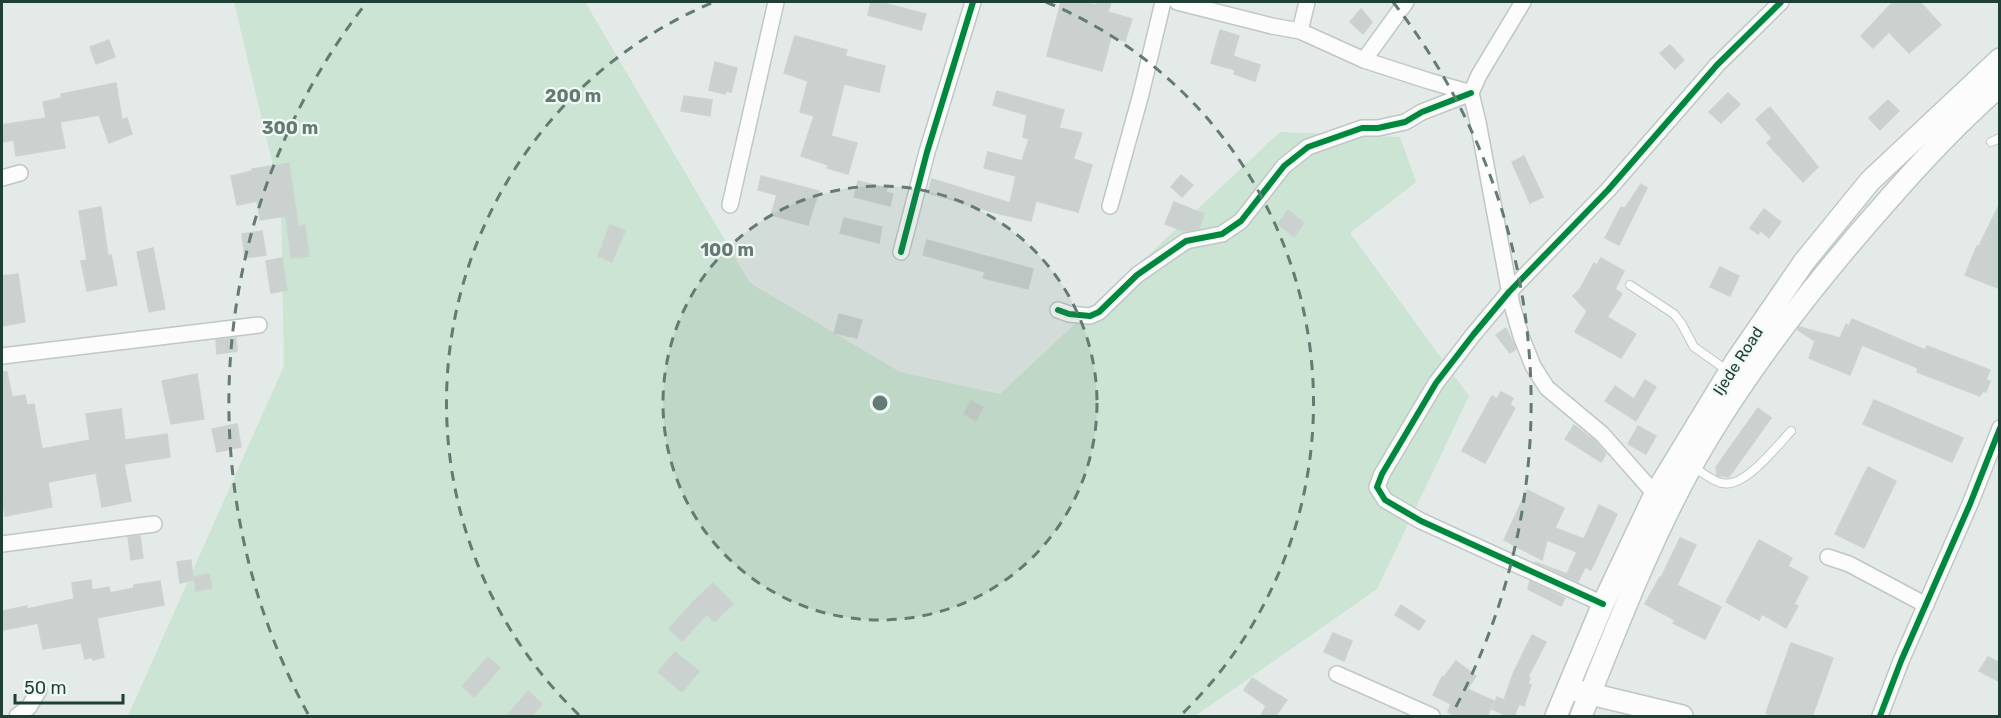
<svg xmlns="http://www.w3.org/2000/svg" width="2001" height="718" font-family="Rubik,sans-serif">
	<rect width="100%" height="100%" fill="#e3eae7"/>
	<path fill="#cbe4d3" d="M234,2h351l165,281 150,89 100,22 280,-262 120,5 16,45 -66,51 119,163 -92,193 -182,127h-1067l156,-350 -3,-167z"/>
	<g fill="#cad1ce" stroke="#ccd3d0" stroke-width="1.5">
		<path d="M871,2h8l47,12 -5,16 -53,-15z"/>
		<path d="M1061,2h21l14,3 1,-3h14l-3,10 24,7 -7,22 -14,-4 -9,34 -55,-15z"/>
		<path d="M1893,2h27l21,23 -32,28 -20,-21 -16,16 -12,-12z"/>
		<path d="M1361,9l11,13 -9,12 -13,-12z"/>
		<path d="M1220,30l19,6 -6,20 27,9 -5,16 -21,-7 1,-4 -24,-7z"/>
		<path d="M795,36l52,14 -2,6 40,10 -6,26 -35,-8 -13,52 26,7 -9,31 -21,-6 1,-3 -27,-9 13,-40 -14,-4 8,-31 -24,-8z"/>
		<path d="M109,40l6,17 -19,7 -6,-17z"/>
		<path d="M1670,45l14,15 -9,9 -15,-16z"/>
		<path d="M715,62l22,6 -6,24 -5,-1 -1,3 -16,-4z"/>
		<path d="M116,83l6,37 5,-2 5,16 -23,9 -10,-28 -39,7 5,26 -49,8 -2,-16 -12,2v-17l44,-7 -3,-16 18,-4v-4z"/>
		<path d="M997,91l67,19 -5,18 23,5 -9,26 19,6 -14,47 -42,-11 -5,20 -31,-7 -72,-21 4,-14 78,24 6,-27 -32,-8 4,-16 34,9 7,-22 -6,-2 4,-22 -34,-10z"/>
		<path d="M1728,93l12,11 -19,19 -12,-11z"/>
		<path d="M684,96l28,4 -2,16 -29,-5z"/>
		<path d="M1888,100l11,11 -19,19 -11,-12z"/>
		<path d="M1770,107l48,60 -15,15 -36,-39 5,-5 -16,-19z"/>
		<path d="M1524,156l19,41 -13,6 -18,-41z"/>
		<path d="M289,163l9,63 7,-1 4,31 -18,2 -5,-42 -26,4 -3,-19 -20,4 -6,-29 21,-5v-2z"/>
		<path d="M1181,175l12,10 -11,12 -11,-10z"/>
		<path d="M761,176l58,15 -11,34 -37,-10 6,-20 -19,-5z"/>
		<path d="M858,181l29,7 -1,4 7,2 -3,12 -36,-9z"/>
		<path d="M1641,184l6,4 -28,57 -14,-7 16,-31 4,1z"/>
		<path d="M1174,202l30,12 -5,15 -15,2 -19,-7z"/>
		<path d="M2000,203v86l-35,-14 12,-29h2z"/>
		<path d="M101,207l7,49 3,-1 6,30 -30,6 -6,-30 6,-1 -8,-49z"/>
		<path d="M1764,209l17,13 -12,16 -8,-7 -3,3 -8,-6z"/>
		<path d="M1288,210l16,13 -10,14 -16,-13z"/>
		<path d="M844,218l38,9 -3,16 -39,-10z"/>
		<path d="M610,225l15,6 -13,31 -14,-6z"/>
		<path d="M262,231l4,24 -21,3 -3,-24z"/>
		<path d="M927,240l106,29 -5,20 -45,-11 2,-6 -62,-17z"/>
		<path d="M153,248l12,61 -16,3 -12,-60z"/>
		<path d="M282,258l5,32 -16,3 -5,-32z"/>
		<path d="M1601,258l23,13 -9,18 7,5 -15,23 29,17 -15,24 -46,-26 12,-21 -14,-15 7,-7 14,-26 3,2z"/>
		<path d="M1720,267l19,9 -9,20 -20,-9z"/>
		<path d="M18,274l7,48 -23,4v-50z"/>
		<path d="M839,314l23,6 -5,18 -23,-5z"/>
		<path d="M1852,319l73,31 2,-4 63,24 -4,10 4,1 -4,11 -3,-1 -3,5 -63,-24 1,-4 -56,-23 -12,30 -41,-17 6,-17 -17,-11 1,-3 41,11 6,-14 3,2z"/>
		<path d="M1506,328l10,21 -6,4 -14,-18z"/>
		<path d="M236,338l1,13 -20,3 -1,-14z"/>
		<path d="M2,372h5l5,25 13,-2 2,10 7,-1 8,45 48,-9 -4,-26 35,-5 4,31 42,-6 3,23 -46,7 7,37 -29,6 -6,-34 -48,9 4,25 -47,9 -3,-18z"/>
		<path d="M197,374l7,45 -33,5 -9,-43z"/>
		<path d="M1645,380l11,7 -20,34 -31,-20 10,-15 19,13z"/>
		<path d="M1501,392l12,6 -3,7 5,3 -30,55 -23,-12 30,-55 5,3z"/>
		<path d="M1874,400l89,38 -11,24 -89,-38z"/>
		<path d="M971,401l12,6 -7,14 -12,-7z"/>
		<path d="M1758,408l13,10 -42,59 -12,-2 -1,-8z"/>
		<path d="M237,424l4,23 -24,5 -5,-23z"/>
		<path d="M1574,425l21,16 11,13 -5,8 -36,-23z"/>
		<path d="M1638,426l18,10 -10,18 -18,-10z"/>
		<path d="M1868,467l28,14 -32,67 -29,-14z"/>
		<path d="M1527,490l37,18 -9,20 29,11 15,-34 18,9 -26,56 -6,-3 -7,15 -43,-20 32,12 10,-22 -30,-12 -5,20 -38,-20z"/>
		<path d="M140,536l3,22 -12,2 -3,-23z"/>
		<path d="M1680,538l16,7 -19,40 44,22 -16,32 -32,-16 2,-3 -30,-16 15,-27 1,1z"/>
		<path d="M1759,540l33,18 -4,8 20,11 -14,27 4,2 -12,22 -24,-14 -3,6 -33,-18z"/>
		<path d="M191,560l2,20 -13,3 -3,-21z"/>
		<path d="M209,574l3,14 -16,3 -2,-14z"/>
		<path d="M91,580l1,10 17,-3 1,6 24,-5v-3l26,-4 4,24 -67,13 7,39 -11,3 -1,-3 -7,2 -4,-16 -38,6 -5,-26 -35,7 -1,-19 25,-5v3l47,-10 -2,-16z"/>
		<path d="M1530,581l35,17 -4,8 -33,-17z"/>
		<path d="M713,583l20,21 -19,18 -7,-8 -25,27 -13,-12 23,-26z"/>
		<path d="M1401,605l24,16 -6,9 -24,-15z"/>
		<path d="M1333,633l19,8 -8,20 -20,-9z"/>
		<path d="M1532,635l14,7 -18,35 2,1 -2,6 3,1 -7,21 -5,-2 -5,13h-5l-17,-8 5,-12 7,3 9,-26z"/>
		<path d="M1791,643l42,15 -21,59h-35l-11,-4z"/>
		<path d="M675,652l24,19 -17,21 -24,-20z"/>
		<path d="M488,657l12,11 -26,29 -12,-11z"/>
		<path d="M1988,657l12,6v19l-21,-11z"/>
		<path d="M1456,661l20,15 -9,13 27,12 -7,16h-29l-10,-5 3,-8 -18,-9 9,-18h2z"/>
		<path d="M1252,678l35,22 -12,17h-15l6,-11 -22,-16z"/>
		<path d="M528,691l14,13 -11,13h-25z"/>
	</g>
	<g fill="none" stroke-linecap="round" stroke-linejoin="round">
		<defs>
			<g id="service">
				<path d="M1991,142l9,-4"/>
				<path d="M1630,285l44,29 7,9 13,24 34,24"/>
				<path d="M1693,467c9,5 19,14 29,16 22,6 55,-37 69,-52"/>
			</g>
			<g id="minor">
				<path d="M1177,2l95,24 28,5 64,29 65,21 42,12"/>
				<path d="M1523,2l-44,73 -8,18 7,29 34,183 9,31 12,30 14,22 55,46 53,60"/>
				<path d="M1300,31l7,-29"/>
				<path d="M1364,60l42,-58"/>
				<path d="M2,178l18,-5"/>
				<path d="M730,205l46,-203"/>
				<path d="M1110,206l31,-112 22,-92"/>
				<path d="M901,252l26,-100 46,-150"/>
				<path d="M1058,310l11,4 21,2 9,-4 38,-37 49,-34 36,-7 19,-13 43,-55 24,-19 54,-19h16l27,-6 17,-10 49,-19"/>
				<path d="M2,356l257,-31"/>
				<path d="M2,544l152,-20"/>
				<path d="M1828,557l21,7 77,41"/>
				<path d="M1603,604l-182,-83 -36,-21 -8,-13 5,-13 54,-91 37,-48 36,-43 99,-102 109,-125 64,-63"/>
				<path d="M1337,674l95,42"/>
				<path d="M17,716l12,-9 10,-17"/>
				<path d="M1880,716l21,-55 69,-157 30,-76"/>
			</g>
			<g id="secondary">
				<path d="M1578,691l104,25"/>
				<path d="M1556,716l47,-112 52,-110 81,-133 68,-99 66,-81 130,-122"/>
				<path d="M1581,716c34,-84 66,-169 110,-249 53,-95 125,-186 197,-267 35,-40 71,-79 112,-114"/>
			</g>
		</defs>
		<use href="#service" stroke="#c0c7c4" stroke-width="10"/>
		<use href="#minor" stroke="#c0c7c4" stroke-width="18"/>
		<use href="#secondary" stroke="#bec7c4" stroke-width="24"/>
		<use href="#service" stroke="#fbfcfb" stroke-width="8"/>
		<use href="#minor" stroke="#fbfcfb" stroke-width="15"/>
		<use href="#secondary" stroke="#fbfcfb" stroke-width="21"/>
		<defs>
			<g id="cycleway">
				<path d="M901,252l26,-100 46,-150"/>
				<path d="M1058,310l11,4 21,2 9,-4 38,-37 49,-34 36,-7 19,-13 43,-55 24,-19 54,-19h16l27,-6 17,-10 49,-19"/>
				<path d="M1603,604l-182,-83 -36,-21 -8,-13 5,-13 54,-91 37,-48 36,-43 99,-102 109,-125 64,-63"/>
				<path d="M1880,716l21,-55 69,-157 30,-76"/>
			</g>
		</defs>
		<use href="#cycleway" stroke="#f1f9f5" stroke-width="10"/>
		<use href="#cycleway" stroke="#00873e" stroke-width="6"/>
	</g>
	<circle cx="880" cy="403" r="217" fill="#647b75" fill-opacity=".12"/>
	<g fill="none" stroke="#647b75" stroke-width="3" stroke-dasharray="10 8">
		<circle cx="880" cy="403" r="217"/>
		<path d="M579 715A434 434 0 0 1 714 2M1046 2A434 434 0 0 1 1181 715"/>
		<path d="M308 714A651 651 0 0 1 367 2M1393 2A651 651 0 0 1 1452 714"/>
	</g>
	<g text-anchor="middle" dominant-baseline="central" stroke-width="4.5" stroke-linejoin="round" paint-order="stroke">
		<g font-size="16" fill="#1f3f37" stroke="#f1f9f5">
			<text transform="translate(1738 361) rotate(-57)">Ijede Road</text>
		</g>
	</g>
	<circle cx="880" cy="403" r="9" fill="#647b75" stroke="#f1f9f5" stroke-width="3"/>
	<g font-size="18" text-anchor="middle" font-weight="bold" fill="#647b75" stroke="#f1f9f5" stroke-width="4.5" stroke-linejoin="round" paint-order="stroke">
		<text x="573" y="102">200 m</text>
		<text x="290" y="134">300 m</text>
		<text x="727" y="256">100 m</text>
	</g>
	<rect width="2001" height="718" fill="none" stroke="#1f3f37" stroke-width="6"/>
	<path d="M15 694v9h108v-9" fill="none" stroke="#1f3f37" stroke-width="3"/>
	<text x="24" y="694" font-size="18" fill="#1f3f37" stroke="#f1f9f5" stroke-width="4.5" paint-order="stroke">50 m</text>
</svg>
